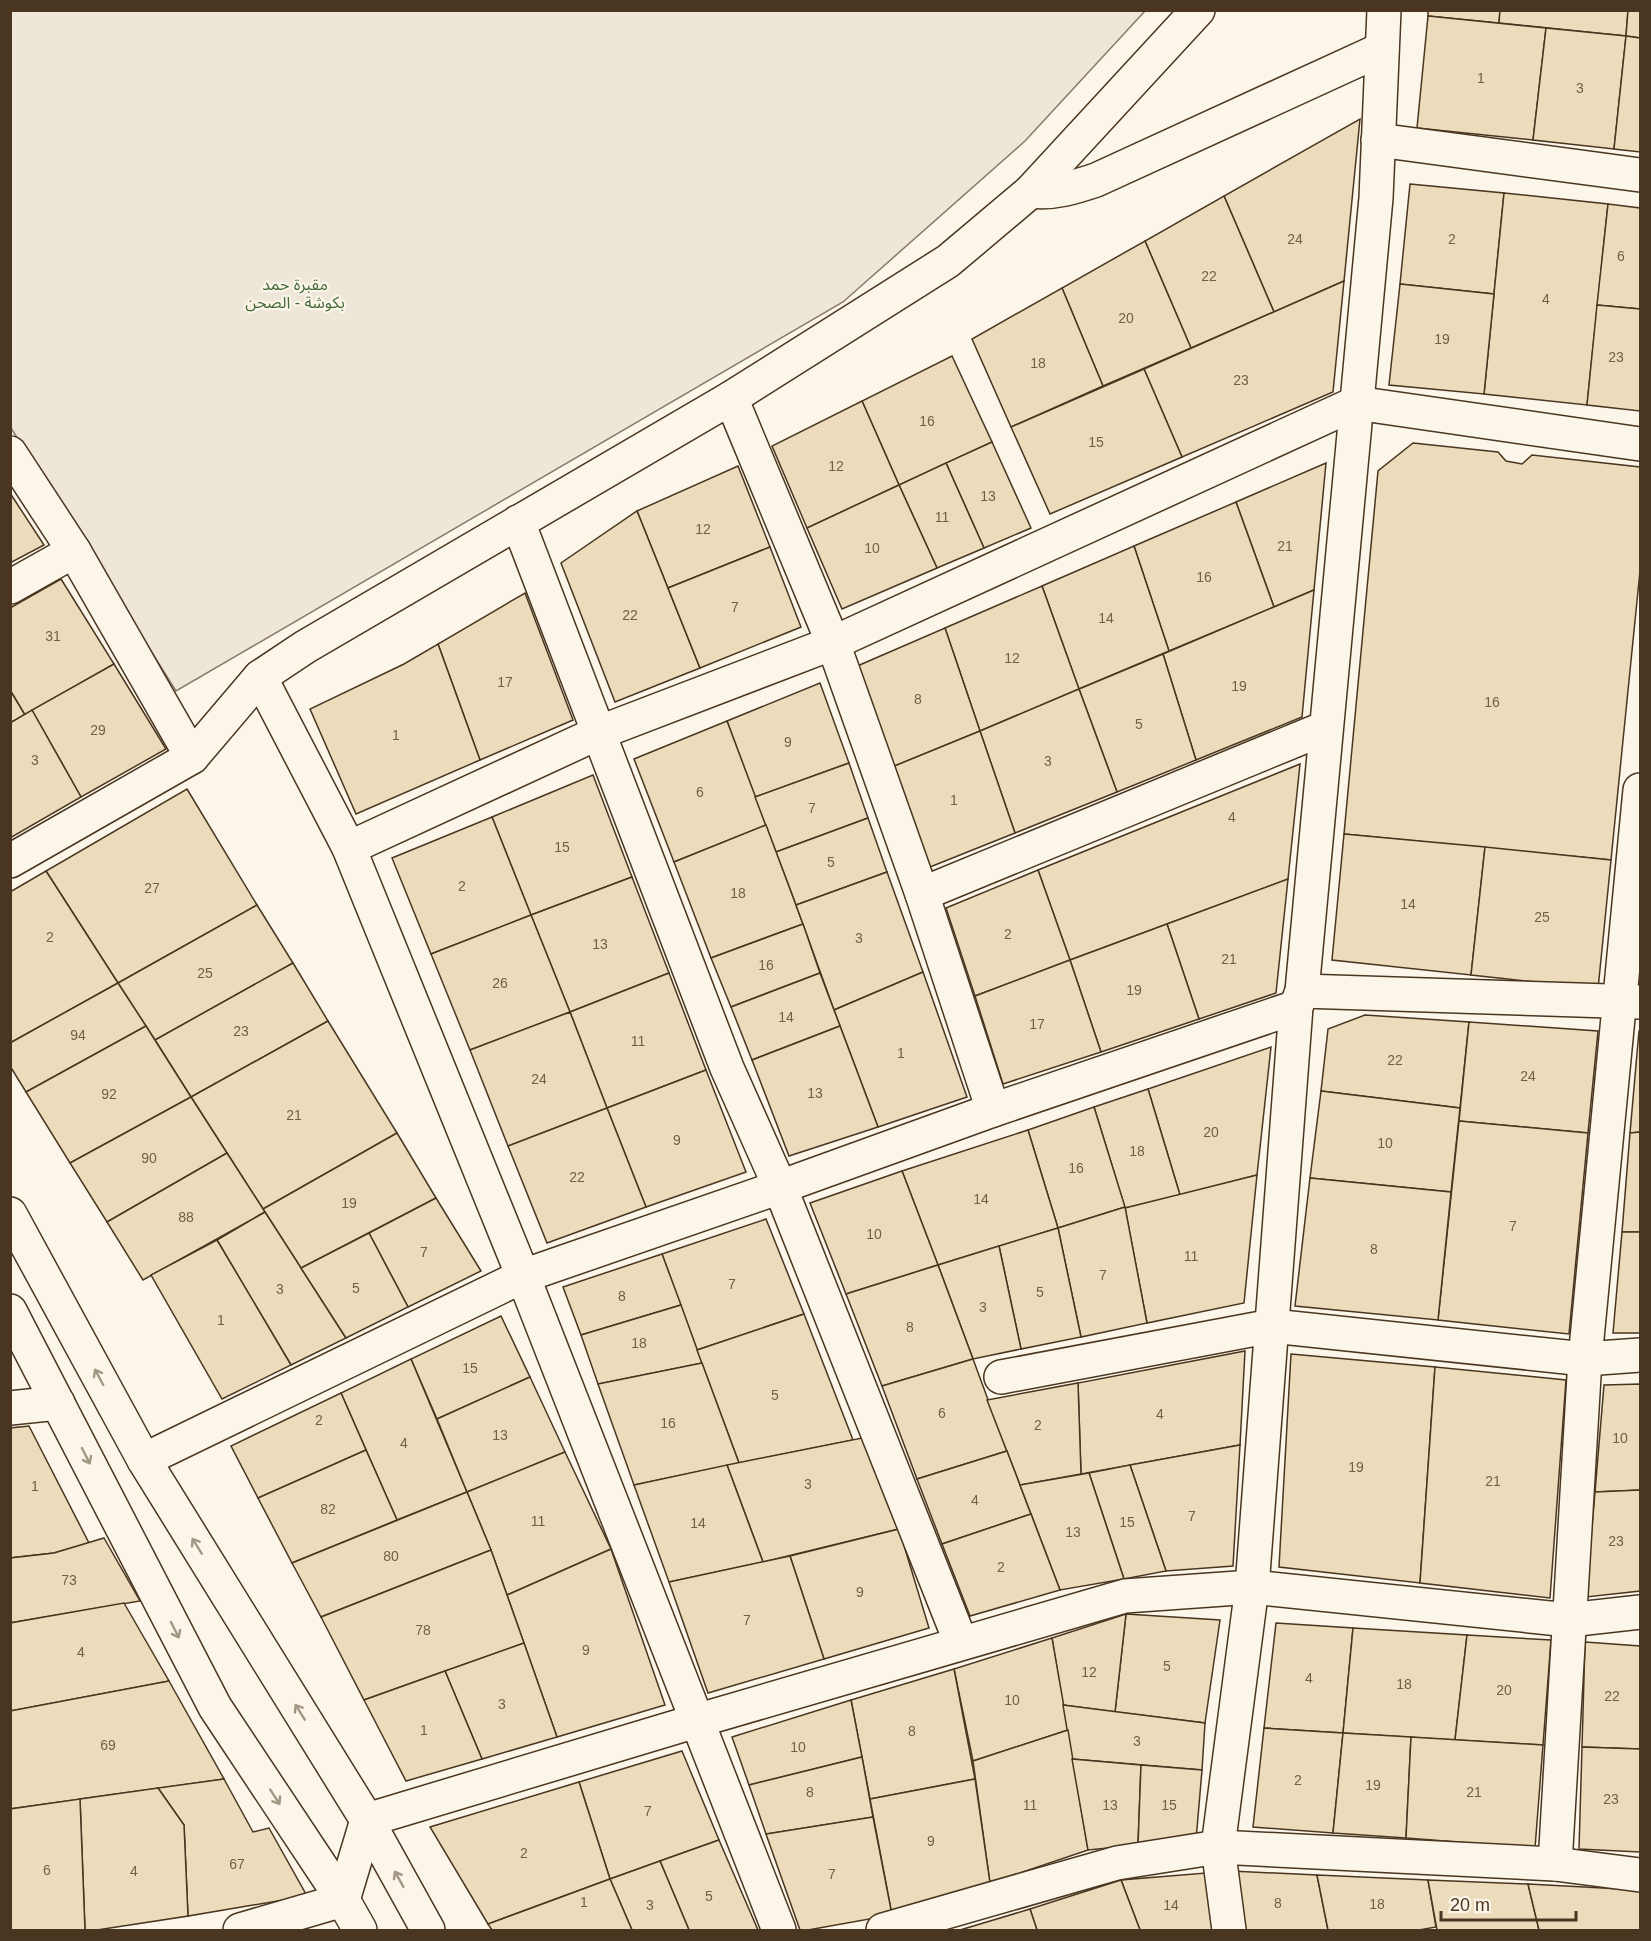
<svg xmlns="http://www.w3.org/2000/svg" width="1651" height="1941" font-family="Arial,'Noto Sans Arabic',sans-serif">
	<rect width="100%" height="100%" fill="#fbf6e9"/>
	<path fill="#ede6d9" stroke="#887966" stroke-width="1.5" d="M11,11h1134l-120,130 -182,161 -667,389 -165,-263z"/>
	<g fill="#ecdcbc" stroke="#4a3520" stroke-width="1.5">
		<path d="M1428,10h72l-1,13 -71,-7z"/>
		<path d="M1500,10h128l-2,26 -127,-13z"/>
		<path d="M1628,10h12v28l-14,-2z"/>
		<path d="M1428,16l118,12 -13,112 -116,-12z"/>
		<path d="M1546,28l80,8 -12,113 -81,-9z"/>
		<path d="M1626,36l14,2v114l-26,-3z"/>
		<path d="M1360,119l-16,162 -70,31 -50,-116z"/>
		<path d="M1410,184l94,9 -10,101 -94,-10z"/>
		<path d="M1504,193l104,11 -21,201 -103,-11z"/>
		<path d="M1224,196l50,116 -83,36 -46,-107z"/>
		<path d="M1608,204l32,4v101l-43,-4z"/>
		<path d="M1145,241l46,107 -88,38 -41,-98z"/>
		<path d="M1344,281l-11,111 -151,65 -38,-88z"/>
		<path d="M1400,284l94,10 -10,100 -95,-9z"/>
		<path d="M1062,288l41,98 -92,41 -39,-88z"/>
		<path d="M1597,305l43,4v102l-53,-6z"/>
		<path d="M952,356l40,86 -93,43 -37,-84z"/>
		<path d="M1144,369l38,88 -132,57 -39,-87z"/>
		<path d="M862,401l37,84 -92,43 -35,-82z"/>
		<path d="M992,442l39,86 -47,20 -38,-85z"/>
		<path d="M1413,443l85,9 8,9 16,3 10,-9 108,12v104l-29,289 -267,-26 34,-363z"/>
		<path d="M946,463l38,85 -47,20 -38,-83z"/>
		<path d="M1326,463l-12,127 -40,17 -38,-105z"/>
		<path d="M738,466l32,81 -102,41 -31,-77z"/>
		<path d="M899,485l38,83 -95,41 -35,-81z"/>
		<path d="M10,493l34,52 -34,18z"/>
		<path d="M1236,502l38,105 -105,44 -35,-105z"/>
		<path d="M637,511l63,157 -85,34 -54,-139z"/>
		<path d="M1134,546l35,105 -90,38 -37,-103z"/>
		<path d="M770,547l31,80 -101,41 -32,-80z"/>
		<path d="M61,579l53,85 -89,51 -15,-25v-82z"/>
		<path d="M1042,586l37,103 -99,42 -35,-103z"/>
		<path d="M1314,590l-12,127 -106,43 -33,-106z"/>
		<path d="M525,593l48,127 -93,40 -42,-116z"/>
		<path d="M945,628l35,103 -88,36 -37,-100z"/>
		<path d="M438,644l42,116 -124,54 -46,-105 94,-45z"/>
		<path d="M1163,654l33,106 -79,32 -38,-103z"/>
		<path d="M114,664l52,85 -85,48 -49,-87z"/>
		<path d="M820,683l29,80 -94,34 -28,-76z"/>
		<path d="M1079,689l38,103 -102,41 -35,-102z"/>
		<path d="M10,690l15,25 -15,8z"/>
		<path d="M32,710l49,87 -71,41v-115z"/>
		<path d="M727,721l39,104 -92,37 -40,-103z"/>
		<path d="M980,731l35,102 -85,34 -38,-100z"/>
		<path d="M849,763l19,55 -92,34 -21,-55z"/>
		<path d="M1300,764l-12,115 -218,81 -32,-90z"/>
		<path d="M593,775l39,102 -101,38 -39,-98z"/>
		<path d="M187,789l70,116 -139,78 -72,-112z"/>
		<path d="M492,817l39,98 -100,39 -39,-96z"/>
		<path d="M868,818l19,54 -91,33 -20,-53z"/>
		<path d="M766,825l37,99 -92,34 -37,-96z"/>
		<path d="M1344,834l141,13 -14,128 -139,-15z"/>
		<path d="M1485,847l126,13 -13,129 -127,-14z"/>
		<path d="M1038,870l32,90 -95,36 -29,-88z"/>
		<path d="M46,871l72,112 -108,60v-151z"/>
		<path d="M887,872l36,100 -89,38 -38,-105z"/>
		<path d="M632,877l37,96 -99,39 -39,-97z"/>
		<path d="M1288,879l-12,114 -77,26 -32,-95z"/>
		<path d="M257,905l36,58 -138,77 -37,-57z"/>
		<path d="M531,915l39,97 -100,38 -39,-96z"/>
		<path d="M803,924l17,49 -89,34 -20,-49z"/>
		<path d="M1167,924l32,95 -98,33 -31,-92z"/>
		<path d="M1070,960l31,92 -98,32 -28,-88z"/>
		<path d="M293,963l35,58 -137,76 -36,-57z"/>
		<path d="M923,972l44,125 -89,30 -44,-117z"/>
		<path d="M669,973l37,97 -99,38 -37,-96z"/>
		<path d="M820,973l20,53 -88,34 -21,-53z"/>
		<path d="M118,983l28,43 -120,66 -16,-26v-23z"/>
		<path d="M570,1012l37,96 -99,38 -38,-96z"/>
		<path d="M1365,1015l104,7 -9,86 -139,-17 7,-62z"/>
		<path d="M328,1021l69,112 -134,76 -72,-112z"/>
		<path d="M1469,1022l129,9 -10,102 -129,-12z"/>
		<path d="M146,1026l45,71 -121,66 -44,-71z"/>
		<path d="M840,1026l38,101 -89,29 -37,-96z"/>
		<path d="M1639,1031h1v101l-10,1z"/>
		<path d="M1271,1047l-14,128 -77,20 -32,-106z"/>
		<path d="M706,1070l40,102 -100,35 -39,-99z"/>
		<path d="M1148,1089l32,106 -55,13 -31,-101z"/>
		<path d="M1321,1091l139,17 -9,84 -141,-14z"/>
		<path d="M191,1097l36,56 -120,69 -37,-59z"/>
		<path d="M1094,1107l31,100 -67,21 -30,-98z"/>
		<path d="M607,1108l39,99 -99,36 -39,-97z"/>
		<path d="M1459,1121l129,12 -19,201 -131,-14z"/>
		<path d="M1028,1130l30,98 -120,37 -36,-94z"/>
		<path d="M1640,1132v100h-18l8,-99z"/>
		<path d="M397,1133l39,65 -135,70 -38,-59z"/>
		<path d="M227,1153l38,59 -122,68 -36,-58z"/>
		<path d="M902,1171l36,94 -92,29 -36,-91z"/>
		<path d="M1257,1175l-13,128 -97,20 -22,-115z"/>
		<path d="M1310,1178l141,14 -13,128 -143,-14z"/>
		<path d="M436,1198l45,73 -73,36 -39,-74z"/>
		<path d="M1125,1207l22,116 -66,14 -23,-109z"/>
		<path d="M265,1212l81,126 -55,27 -74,-125z"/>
		<path d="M766,1219l38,95 -107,36 -35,-96z"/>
		<path d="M1058,1228l23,109 -60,12 -22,-103z"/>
		<path d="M1622,1232h18v101h-27z"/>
		<path d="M369,1233l39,74 -62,31 -45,-70z"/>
		<path d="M217,1240l74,125 -69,34 -71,-124z"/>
		<path d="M999,1246l22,103 -48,10 -35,-94z"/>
		<path d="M662,1254l19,51 -100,30 -18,-48z"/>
		<path d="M938,1265l35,94 -91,27 -36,-92z"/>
		<path d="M681,1305l21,58 -104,21 -17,-49z"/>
		<path d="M804,1314l49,126 -114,23 -42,-113z"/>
		<path d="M501,1316l29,61 -93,42 -26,-60z"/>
		<path d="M1245,1351l-5,94 -159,29 -3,-91z"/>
		<path d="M1291,1354l144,13 -15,216 -141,-16z"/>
		<path d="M411,1359l56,133 -70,28 -56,-127z"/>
		<path d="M973,1359l34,92 -90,28 -35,-93z"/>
		<path d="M702,1363l37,100 -105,22 -36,-101z"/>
		<path d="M1435,1367l131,13 -16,218 -130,-15z"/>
		<path d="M530,1377l35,75 -98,40 -30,-73z"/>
		<path d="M1078,1383l3,91 -61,11 -33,-85z"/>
		<path d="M1640,1384v106l-45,2 9,-107z"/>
		<path d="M341,1393l25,57 -108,48 -27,-52z"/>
		<path d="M29,1426l60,117 -35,10 -44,5v-130z"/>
		<path d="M862,1438l29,64 8,27 -136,33 -36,-97z"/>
		<path d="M1240,1445l-7,121 -67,5 -36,-106z"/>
		<path d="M366,1450l31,70 -105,43 -34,-65z"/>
		<path d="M1007,1451l24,63 -89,30 -25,-65z"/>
		<path d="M565,1452l46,97 -104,46 -16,-45 -24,-58z"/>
		<path d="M727,1465l36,97 -94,20 -35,-97z"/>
		<path d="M1130,1465l36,106 -42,8 -35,-106z"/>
		<path d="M1089,1473l35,106 -64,11 -40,-105z"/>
		<path d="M1640,1490v101l-54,6 9,-105z"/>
		<path d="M467,1492l24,58 -170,67 -29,-54z"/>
		<path d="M1031,1514l29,76 -90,26 -28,-72z"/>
		<path d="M899,1529l30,99 -105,31 -34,-103z"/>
		<path d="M104,1538l36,63 -130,22v-65l44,-5z"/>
		<path d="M611,1549l54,156 -108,32 -50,-142z"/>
		<path d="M491,1550l33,93 -160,57 -43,-83z"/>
		<path d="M790,1556l34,103 -116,34 -39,-111z"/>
		<path d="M124,1603l45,78 -159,30v-88z"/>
		<path d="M1126,1614l94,6 -15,103 -90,-11z"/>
		<path d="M1126,1614l-11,98 -52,-7 -11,-67z"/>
		<path d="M1276,1623l77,5 -10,105 -79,-5z"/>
		<path d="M1353,1628l114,7 -12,105 -112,-7z"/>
		<path d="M1467,1635l84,5 -8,105 -88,-5z"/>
		<path d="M1052,1638l16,92 -95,31 -19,-92z"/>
		<path d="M1585,1642l55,4v103l-58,-2z"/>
		<path d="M524,1643l33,94 -75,22 -37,-88z"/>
		<path d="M954,1669l21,110 -105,20 -19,-99z"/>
		<path d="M445,1671l37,88 -76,22 -42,-81z"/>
		<path d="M169,1681l55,98 -214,30v-98z"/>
		<path d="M851,1700l11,57 -113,28 -17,-48z"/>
		<path d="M1063,1705l142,18 -3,47 -130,-11z"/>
		<path d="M1264,1728l79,5 -10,100 -80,-6z"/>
		<path d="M1068,1730l20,120 -98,33 -17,-122z"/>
		<path d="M1343,1733l68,4 -5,101 -73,-5z"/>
		<path d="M1411,1737l132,8 -8,103 -129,-10z"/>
		<path d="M1582,1747l58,2v103l-61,-3z"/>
		<path d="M682,1751l37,89 -109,39 -31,-97z"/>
		<path d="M862,1757l11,60 -107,17 -17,-49z"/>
		<path d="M1072,1759l69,6 -3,80 -50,5z"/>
		<path d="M1141,1765l61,5 -6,70 -58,5z"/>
		<path d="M224,1779l29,53 16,-4 38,68 -119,20 -4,-91 -26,-37z"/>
		<path d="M975,1779l15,104 -98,32 -22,-116z"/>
		<path d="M579,1782l31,97 -122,45 -58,-97z"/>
		<path d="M158,1788l26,37 4,91 -91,14h-12l-5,-131z"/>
		<path d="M80,1799l5,131h-75v-121z"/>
		<path d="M873,1817l19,98 -84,15h-8l-34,-96z"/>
		<path d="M719,1840l39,90h-69l-29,-69z"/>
		<path d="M660,1861l29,69h-57l-22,-51z"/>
		<path d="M1231,1871l86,4 11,55h-90z"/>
		<path d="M1206,1873l8,57h-74l-19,-50z"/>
		<path d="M1317,1875l111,5 8,47 -17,3h-91z"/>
		<path d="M610,1879l22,51h-140l-4,-6z"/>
		<path d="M1121,1880l19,50h-103l-7,-21z"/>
		<path d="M1428,1880l100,4 11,46h-102z"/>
		<path d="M1528,1884l112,6v40h-101z"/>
		<path d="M1030,1909l7,21h-77z"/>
	</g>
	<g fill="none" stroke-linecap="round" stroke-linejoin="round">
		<defs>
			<g id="street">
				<path d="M1378,140l262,35"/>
				<path d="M1031,191c23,3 44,-4 65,-11l286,-131"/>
				<path d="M731,398l102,245 89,251 71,216"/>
				<path d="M10,453l64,98 118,206"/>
				<path d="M518,522l209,546 53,119 181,456"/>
				<path d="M10,587l64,-36"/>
				<path d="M260,677l89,171 174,428 256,654"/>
				<path d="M349,848l249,-115 235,-90 523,-240 284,41"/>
				<path d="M10,861l182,-104 68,-80 45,-30 426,-249 217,-137 83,-70 167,-181"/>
				<path d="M922,894l403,-166"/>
				<path d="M1302,991l338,11"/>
				<path d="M1001,1377l271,-51 313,33 55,-4"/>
				<path d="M10,1408l48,-5"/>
				<path d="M144,1460l379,-184 257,-89 213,-77 303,-103"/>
				<path d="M1555,1864l30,-505 55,-569"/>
				<path d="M240,1930l103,-30 24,-80 329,-99 429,-125 127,-9 317,33 71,-8"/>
				<path d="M883,1930l234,-67 101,-16 337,17 85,11"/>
				<path d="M1229,1930l-11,-83 34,-260 44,-580 6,-16 74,-793 8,-188"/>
			</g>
			<g id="primary">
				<path d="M10,1214l134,246 223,360 61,110"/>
				<path d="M10,1311l205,396 128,193 17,30"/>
			</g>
		</defs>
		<use href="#street" stroke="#4a3520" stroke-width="36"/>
		<use href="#primary" stroke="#4a3520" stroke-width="36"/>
		<use href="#street" stroke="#fbf6e9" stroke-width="33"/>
		<use href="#primary" stroke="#fbf6e9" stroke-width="33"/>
	</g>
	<defs><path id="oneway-shaft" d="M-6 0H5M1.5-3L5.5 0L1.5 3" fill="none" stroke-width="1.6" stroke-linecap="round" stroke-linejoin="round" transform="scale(1.5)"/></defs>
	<g stroke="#a29684">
		<use href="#oneway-shaft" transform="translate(99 1377) rotate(-118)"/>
		<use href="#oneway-shaft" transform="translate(86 1456) rotate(63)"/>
		<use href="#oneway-shaft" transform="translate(197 1546) rotate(-122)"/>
		<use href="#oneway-shaft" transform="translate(175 1630) rotate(63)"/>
		<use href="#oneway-shaft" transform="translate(300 1712) rotate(-122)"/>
		<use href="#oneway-shaft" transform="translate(275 1797) rotate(57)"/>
		<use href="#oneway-shaft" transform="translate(399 1879) rotate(-119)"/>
	</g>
	<g text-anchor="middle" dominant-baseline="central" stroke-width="4.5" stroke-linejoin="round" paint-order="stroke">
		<g font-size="14" fill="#725f47">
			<text x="1481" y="78">1</text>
			<text x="1580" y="88">3</text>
			<text x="1295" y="239">24</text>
			<text x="1452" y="239">2</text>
			<text x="1621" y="256">6</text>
			<text x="1209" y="276">22</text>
			<text x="1546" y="299">4</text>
			<text x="1126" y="318">20</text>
			<text x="1442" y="339">19</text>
			<text x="1616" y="357">23</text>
			<text x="1038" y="363">18</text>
			<text x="1241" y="380">23</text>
			<text x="927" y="421">16</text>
			<text x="1096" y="442">15</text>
			<text x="836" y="466">12</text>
			<text x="988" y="496">13</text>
			<text x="942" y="517">11</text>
			<text x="703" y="529">12</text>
			<text x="1285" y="546">21</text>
			<text x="872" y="548">10</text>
			<text x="1204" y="577">16</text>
			<text x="735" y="607">7</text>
			<text x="630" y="615">22</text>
			<text x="1106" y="618">14</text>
			<text x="53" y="636">31</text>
			<text x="1012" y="658">12</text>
			<text x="505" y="682">17</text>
			<text x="1239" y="686">19</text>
			<text x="918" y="699">8</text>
			<text x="1492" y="702">16</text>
			<text x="1139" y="724">5</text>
			<text x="98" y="730">29</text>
			<text x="396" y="735">1</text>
			<text x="788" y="742">9</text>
			<text x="35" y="760">3</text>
			<text x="1048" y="761">3</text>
			<text x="700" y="792">6</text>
			<text x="954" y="800">1</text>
			<text x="812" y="808">7</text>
			<text x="1232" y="817">4</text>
			<text x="562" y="847">15</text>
			<text x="831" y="862">5</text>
			<text x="462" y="886">2</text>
			<text x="152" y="888">27</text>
			<text x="738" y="893">18</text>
			<text x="1408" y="904">14</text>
			<text x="1542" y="917">25</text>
			<text x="1008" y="934">2</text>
			<text x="50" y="937">2</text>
			<text x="859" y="938">3</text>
			<text x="600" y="944">13</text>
			<text x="1229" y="959">21</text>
			<text x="766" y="965">16</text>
			<text x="205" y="973">25</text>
			<text x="500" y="983">26</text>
			<text x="1134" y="990">19</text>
			<text x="786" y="1017">14</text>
			<text x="1037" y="1024">17</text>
			<text x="241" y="1031">23</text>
			<text x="78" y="1035">94</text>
			<text x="638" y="1041">11</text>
			<text x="901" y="1053">1</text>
			<text x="1395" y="1060">22</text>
			<text x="1528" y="1076">24</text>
			<text x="539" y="1079">24</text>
			<text x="815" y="1093">13</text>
			<text x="109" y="1094">92</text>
			<text x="294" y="1115">21</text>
			<text x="1211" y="1132">20</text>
			<text x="677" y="1140">9</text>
			<text x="1385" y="1143">10</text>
			<text x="1137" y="1151">18</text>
			<text x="149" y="1158">90</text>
			<text x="1076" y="1168">16</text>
			<text x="577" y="1177">22</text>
			<text x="981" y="1199">14</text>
			<text x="349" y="1203">19</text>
			<text x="186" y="1217">88</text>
			<text x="1513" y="1226">7</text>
			<text x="874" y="1234">10</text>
			<text x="1374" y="1249">8</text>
			<text x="424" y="1252">7</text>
			<text x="1191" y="1256">11</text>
			<text x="1103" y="1275">7</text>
			<text x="732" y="1284">7</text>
			<text x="356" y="1288">5</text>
			<text x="280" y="1289">3</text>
			<text x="1040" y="1292">5</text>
			<text x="622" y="1296">8</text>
			<text x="983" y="1307">3</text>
			<text x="221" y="1320">1</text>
			<text x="910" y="1327">8</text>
			<text x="639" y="1343">18</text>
			<text x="470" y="1368">15</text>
			<text x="775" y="1395">5</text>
			<text x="942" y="1413">6</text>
			<text x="1160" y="1414">4</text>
			<text x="319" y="1420">2</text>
			<text x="668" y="1423">16</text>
			<text x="1038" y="1425">2</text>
			<text x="500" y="1435">13</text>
			<text x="1620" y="1438">10</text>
			<text x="404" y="1443">4</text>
			<text x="1356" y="1467">19</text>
			<text x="1493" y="1481">21</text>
			<text x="808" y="1484">3</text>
			<text x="35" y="1486">1</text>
			<text x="975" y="1500">4</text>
			<text x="328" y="1509">82</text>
			<text x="1192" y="1516">7</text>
			<text x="538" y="1521">11</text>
			<text x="1127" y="1522">15</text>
			<text x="698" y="1523">14</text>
			<text x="1073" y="1532">13</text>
			<text x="1616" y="1541">23</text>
			<text x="391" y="1556">80</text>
			<text x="1001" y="1567">2</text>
			<text x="69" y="1580">73</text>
			<text x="860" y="1592">9</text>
			<text x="747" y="1620">7</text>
			<text x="423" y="1630">78</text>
			<text x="586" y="1650">9</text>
			<text x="81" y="1652">4</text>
			<text x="1167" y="1666">5</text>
			<text x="1089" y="1672">12</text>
			<text x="1309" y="1678">4</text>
			<text x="1404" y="1684">18</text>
			<text x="1504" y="1690">20</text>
			<text x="1612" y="1696">22</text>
			<text x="1012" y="1700">10</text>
			<text x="502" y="1704">3</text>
			<text x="424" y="1730">1</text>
			<text x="912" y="1731">8</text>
			<text x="1137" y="1741">3</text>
			<text x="108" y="1745">69</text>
			<text x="798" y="1747">10</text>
			<text x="1298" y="1780">2</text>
			<text x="1373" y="1785">19</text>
			<text x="810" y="1792">8</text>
			<text x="1474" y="1792">21</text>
			<text x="1611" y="1799">23</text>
			<text x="1030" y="1805">11</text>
			<text x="1110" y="1805">13</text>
			<text x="1169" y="1805">15</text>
			<text x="648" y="1811">7</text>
			<text x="931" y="1841">9</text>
			<text x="524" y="1853">2</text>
			<text x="237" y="1864">67</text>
			<text x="47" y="1870">6</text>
			<text x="134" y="1871">4</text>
			<text x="832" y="1874">7</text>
			<text x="709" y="1896">5</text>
			<text x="584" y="1902">1</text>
			<text x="1278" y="1903">8</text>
			<text x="1377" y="1904">18</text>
			<text x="650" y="1905">3</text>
			<text x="1171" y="1905">14</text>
		</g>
		<g font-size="16" fill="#436837" stroke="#fbf6e9">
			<text x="295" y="284">مقبرة حمد<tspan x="295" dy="18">بكوشة - الصحن</tspan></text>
		</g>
	</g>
	<rect width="1651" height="1941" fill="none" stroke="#4a3520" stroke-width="24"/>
	<path d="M1441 1911v9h135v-9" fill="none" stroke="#4a3520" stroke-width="3"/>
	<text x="1450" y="1911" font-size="18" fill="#4a3520" stroke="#fbf6e9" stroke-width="4.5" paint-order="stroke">20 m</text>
</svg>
